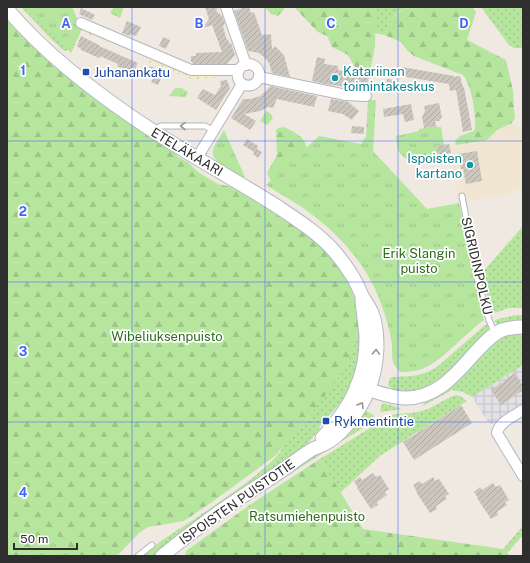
<svg xmlns="http://www.w3.org/2000/svg" width="530" height="563" font-family="'Public Sans',sans-serif">
	<defs>
		<pattern id="industrial-grid" width="8" height="8" patternUnits="userSpaceOnUse"><rect width="8" height="8" fill="#e3e1e8"/><path d="M0 4h8M4 0v8" fill="none" stroke="#c3c1c7"/></pattern>
		<pattern id="grass-dots" width="8" height="8" patternUnits="userSpaceOnUse"><rect width="8" height="8" fill="#b6e59e"/><path d="M2 2h.1M6 6h.1" fill="none" stroke="#9dc588" stroke-width="1.8" stroke-linecap="round"/></pattern>
		<pattern id="forest-firs" width="22" height="20" patternUnits="userSpaceOnUse"><rect width="22" height="20" fill="#b6e59e"/><path d="M5 1l3.5 6h-7zM16 11l3.5 6h-7z" fill="#9dc588"/></pattern>
		<pattern id="sand-dots" width="8" height="8" patternUnits="userSpaceOnUse"><rect width="8" height="8" fill="#f3ecc5"/><path d="M2 2h.1M6 6h.1" fill="none" stroke="#d1cbaa" stroke-width="1.8" stroke-linecap="round"/></pattern>
		<pattern id="park-tufts" width="24" height="20" patternUnits="userSpaceOnUse"><rect width="24" height="20" fill="#b6e59e"/><path d="M3 7l-1-3M5 7V3M7 7l1-3M15 17l-1-3M17 17v-4M19 17l1-3" fill="none" stroke="#9dc588"/></pattern>
		<pattern id="building-hatch" width="6" height="6" patternUnits="userSpaceOnUse"><rect width="6" height="6" fill="#cbc7bf"/><path d="M-1 1l2-2M0 6l6-6M5 7l2-2" fill="none" stroke="#afaba4"/></pattern>
	</defs>
	<rect width="100%" height="100%" fill="#efe9e1"/>
	<path fill="url(#industrial-grid)" d="M523,365v39l-33,21 -18,-28z"/>
	<path fill="#f0e6d1" d="M505,122l13,4 5,4v56l-6,4 -11,4 -47,9 -9,-58 32,-7z"/>
	<g fill="url(#grass-dots)">
		<path d="M21,7h3l11,12 38,17 -6,14 -1,1 -3,-1 -14,-13z"/>
		<path d="M311,7h111l-20,2 -11,10 -7,16 -9,-2v-9z"/>
		<path d="M481,7h41l1,2v39h-9l-5,-3z"/>
		<path d="M523,226v82h-15l-16,6 -11,-40z"/>
		<path d="M358,308l3,7 -1,53 -15,30 -26,29 1,1 -15,19 -87,59 -65,50h-11l7,-5 12,-10c22,-15 117,-74 122,-95l30,-35z"/>
		<path d="M515,315h8v7l-24,4 -5,-5 4,-2z"/>
		<path d="M488,324l1,7 -41,43 -16,12 -19,5 -18,-1 -7,-4 2,-8 3,-1 19,-1 10,-2 10,-4 6,-4 46,-40z"/>
		<path d="M523,333v32l-51,32 -9,-5 -11,-2 -29,16 1,-3 24,-14 46,-48 14,-7z"/>
		<path d="M456,395l4,1 7,5 -86,54 -41,38 -20,-34 47,-29 12,-9 11,-6c12,-2 26,-1 38,-6 9,-4 18,-11 28,-14z"/>
		<path d="M383,403l17,5 1,1 -20,3 -1,-1 2,-7z"/>
		<path d="M363,410l11,5 -5,8 -3,3c-66,42 -132,82 -194,130l27,-23 85,-58 40,-26z"/>
		<path d="M523,526v9l-16,18 -4,-4z"/>
	</g>
	<g fill="url(#forest-firs)">
		<path d="M265,7h21l-8,9 -7,-2z"/>
		<path d="M294,7h82l-1,39 -5,26 -12,-1 -3,-4 -7,-12 -16,-8 -3,-7 -2,-4 -9,-4 -5,-5z"/>
		<path d="M422,7h50l4,5 -9,28 39,20 7,31 1,20 1,7 -3,5 -15,7 -10,10 -31,5 -1,-4 5,-5 14,-5 1,-3c1,-14 -3,-42 -12,-53l-49,-19 -7,-6 -6,-8 -17,-7 7,-16 12,-10z"/>
		<path d="M7,18l171,135 -1,3 12,7 9,9 20,12 14,3 9,4 58,38 28,23 20,27 11,29 1,29 -16,35 -30,39 -38,45 -63,46 -28,19 -36,6 -9,6 -22,23h-110z"/>
		<path d="M284,127c11,6 18,7 23,20l-23,43 -13,-9 -4,-8 10,-18 -1,-25 2,-2z"/>
		<path d="M320,459l43,70 140,20 8,7h-326l1,-5 65,-47z"/>
	</g>
	<g fill="url(#sand-dots)">
		<path d="M89,32l28,13 -1,1 -28,-12z"/>
		<path d="M150,59l41,17h24v2l-24,1 -42,-17z"/>
	</g>
	<g fill="url(#park-tufts)">
		<path d="M24,7h48l10,22 -11,24 -36,-34z"/>
		<path d="M114,7h10l-4,11 -10,-5z"/>
		<path d="M176,88h5l7,4 -3,5 -16,-1 5,-7z"/>
		<path d="M368,100h8l-3,51 54,58 32,-6 25,117c-11,8 -21,18 -31,27 -17,15 -29,26 -53,25 -2,-3 -6,-6 -7,-10 -1,-4 -1,-13 -1,-18 -2,-12 -5,-24 -9,-35 -14,-44 -46,-78 -83,-103 -11,-7 -23,-14 -34,-21l53,-49 42,8 5,-8z"/>
		<path d="M266,111l5,3 2,4 -6,7 -7,-4z"/>
		<path d="M436,126l1,1h4l3,18 -8,1 2,8 -31,6 -9,-9 -2,-15 23,-5v-2z"/>
		<path d="M224,130l21,47 -2,1c-10,-6 -33,-15 -30,-28 2,-7 8,-14 11,-20z"/>
		<path d="M53,530l16,21 -1,5h-48z"/>
	</g>
	<g fill="url(#building-hatch)">
		<path d="M205,7h13l-2,4 6,5 3,7 -2,4 4,13 1,-1 1,5 2,-1 4,12 -8,9h-34l-2,-3v-5h5v-3l26,-1 -10,-27 -9,3 6,-9z"/>
		<path d="M246,7h3l2,6 3,-1 8,23 9,-1 1,15 3,-3 9,9 6,22 -18,-4 -3,-10 -4,-5 -6,-5 -11,-2 -14,-40z"/>
		<path d="M81,8l14,7 -3,5 -13,-6z"/>
		<path d="M127,21l14,6 -5,9 -5,-2 -1,2 -8,-3z"/>
		<path d="M81,36l18,9v1l39,17 -5,10 -16,-7 1,-2 -18,-8 -1,2 -18,-8v-1l-4,-3z"/>
		<path d="M163,37l7,3 -4,9 -7,-3z"/>
		<path d="M317,57l8,2 -1,5 14,2v4l31,5 -2,15 -42,-6 -13,-3z"/>
		<path d="M150,66l9,4 -2,4 5,2 -4,9 -7,-3 2,-4 -7,-3z"/>
		<path d="M402,67l52,9v1l6,-1 3,11h1l8,43 -9,2 -7,-42 -6,1 -1,-7 -49,-8z"/>
		<path d="M387,79l8,1 -2,13 -7,-1z"/>
		<path d="M227,80l3,8 -14,22 -19,-12 6,-9 12,6 6,-9 -1,-5z"/>
		<path d="M270,86l47,10 -3,11 -37,-8 -4,9 -5,-1 -8,4 -16,3 12,7 -6,9 -19,-12 12,-19h8l9,-3 8,-7z"/>
		<path d="M331,99l17,3 11,9 -7,9 -9,-6 -15,-3z"/>
		<path d="M439,103l3,15 -3,1 1,2h-5l1,5 -12,2 -2,-11 3,-6 -1,-5z"/>
		<path d="M411,104l3,16 -9,2 -2,-8 -19,3 -1,-8z"/>
		<path d="M352,126l12,1v7l-13,-1z"/>
		<path d="M247,139l11,7 -1,3 5,3 -4,6 -5,-4 1,-2 -11,-7z"/>
		<path d="M449,144l2,9 -13,3 -2,-10z"/>
		<path d="M477,151l5,30 -16,3 -3,-15h-2l-3,-15z"/>
		<path d="M515,373l8,13v4l-22,15 -10,-15 14,-9v-1z"/>
		<path d="M461,405l11,18 -58,37 -11,-18z"/>
		<path d="M373,473l3,4 4,-2 9,14 -4,3 2,3 -10,7 1,3 -7,4 -14,-21h1l-4,-7 6,-4 2,3z"/>
		<path d="M433,477l2,4 4,-2 10,15 -4,2 2,3 -11,7 1,3 -7,4 -14,-21h1l-4,-7 7,-4 2,3z"/>
		<path d="M493,483l3,4 4,-2 9,15 -4,2 2,3 -10,7 1,3 -7,4 -14,-21h1l-4,-6 6,-5 2,3z"/>
	</g>
	<g fill="none" stroke-linecap="round" stroke-linejoin="round">
		<defs>
			<g id="lane">
				<path d="M153,129l8,-3h44l9,5"/>
				<path d="M462,196l15,82 12,42 3,7 4,6"/>
				<path d="M138,556l14,-11"/>
			</g>
			<g id="street">
				<path d="M226,7l20,58"/>
				<path d="M81,23l110,47h48"/>
				<path d="M259,77l87,18 20,1"/>
				<path d="M197,158l45,-74c15,7 24,-12 11,-19 -12,-5 -21,10 -11,19"/>
				<path d="M523,410c-9,6 -24,12 -26,23l26,43"/>
			</g>
			<g id="secondary">
				<path d="M7,9c41,48 91,86 143,120 41,27 84,50 125,76 21,14 42,27 59,46 6,7 12,15 17,23 5,7 8,15 11,22 3,5 7,10 9,15 5,10 6,25 6,37 -1,29 -10,53 -29,76 -6,7 -13,15 -22,19 -4,3 -10,4 -15,7 -8,5 -16,11 -24,17 -25,17 -51,33 -76,51 -16,12 -33,25 -49,38"/>
				<path d="M357,385c15,6 31,12 47,13 32,1 51,-23 70,-44 8,-9 17,-19 28,-24 7,-2 14,-3 21,-3"/>
				<path d="M322,438c28,-29 45,-61 44,-102 -1,-12 -3,-24 -4,-36"/>
			</g>
		</defs>
		<use href="#lane" stroke="#b4b7c1" stroke-width="7"/>
		<use href="#street" stroke="#b4b7c1" stroke-width="12"/>
		<use href="#secondary" stroke="#b4b7c1" stroke-width="15"/>
		<use href="#lane" stroke="#fff" stroke-width="5"/>
		<use href="#street" stroke="#fff" stroke-width="10"/>
		<use href="#secondary" stroke="#fff" stroke-width="13"/>
	</g>
	<defs><path id="oneway-chevron" d="M-2-3.5L2.5 0L-2 3.5" fill="none" stroke-width="1.6" stroke-linecap="round" stroke-linejoin="round"/></defs>
	<g stroke="#969696">
		<use href="#oneway-chevron" transform="translate(183 126) rotate(-179)"/>
		<use href="#oneway-chevron" transform="translate(376 352) rotate(-88)"/>
		<use href="#oneway-chevron" transform="translate(361 405) rotate(-59)"/>
	</g>
	<path fill="none" stroke="#4264fb" stroke-width="1" stroke-opacity="0.55" d="M132,7v549M265,7v549M398,7v549M7,141h516M7,282h516M7,422h516"/>
	<g fill="#1a4fb4" stroke="#fff" stroke-width="1.5">
		<rect x="82" y="68" width="8" height="8" rx="2"/>
		<rect x="322" y="417" width="8" height="8" rx="2"/>
	</g>
	<g fill="#0f9aa8" stroke="#fff" stroke-width="1.5">
		<circle cx="335" cy="78" r="4"/>
		<circle cx="470" cy="165" r="4"/>
	</g>
	<g text-anchor="middle" dominant-baseline="central" stroke-width="3.5" stroke-linejoin="round" paint-order="stroke">
		<g font-size="13" fill="#0d838f" stroke="#fff" text-anchor="start">
			<text x="343" y="71">Katariinan<tspan x="343" dy="15">toimintakeskus</tspan></text>
			<text x="462" y="158" text-anchor="end">Ispoisten<tspan x="462" dy="15">kartano</tspan></text>
		</g>
		<g font-size="13" fill="#164399" stroke="#fff" text-anchor="start">
			<text x="94" y="72">Juhanankatu</text>
			<text x="334" y="421">Rykmentintie</text>
		</g>
		<g font-size="13" fill="#2e2e2e" stroke="#fff">
			<text transform="translate(187 152) rotate(31)">ETELÄKAARI</text>
			<text transform="translate(477 266) rotate(77)">SIGRIDINPOLKU</text>
			<text transform="translate(237 502) rotate(-35)">ISPOISTEN PUISTOTIE</text>
		</g>
		<g font-size="13" fill="#2c6e1b" stroke="#fff">
			<text x="419" y="253">Erik Slangin<tspan x="419" dy="15">puisto</tspan></text>
			<text x="167" y="336">Wibeliuksenpuisto</text>
			<text x="307" y="516">Ratsumiehenpuisto</text>
		</g>
	</g>
	<g font-size="13" text-anchor="middle" font-weight="bold" fill="#4264fb" stroke="#fff" stroke-width="3.5" stroke-linejoin="round" paint-order="stroke">
		<text x="66" y="28">A</text>
		<text x="199" y="28">B</text>
		<text x="331" y="28">C</text>
		<text x="464" y="28">D</text>
		<text x="23" y="75">1</text>
		<text x="23" y="216">2</text>
		<text x="23" y="356">3</text>
		<text x="23" y="497">4</text>
	</g>
	<rect width="530" height="563" fill="none" stroke="#2e2e2e" stroke-width="16"/>
	<path d="M14 543v6h63v-6" fill="none" stroke="#2e2e2e" stroke-width="2"/>
	<text x="20" y="543" font-size="12" fill="#2e2e2e" stroke="#ffffff" stroke-width="3" paint-order="stroke">50 m</text>
</svg>
